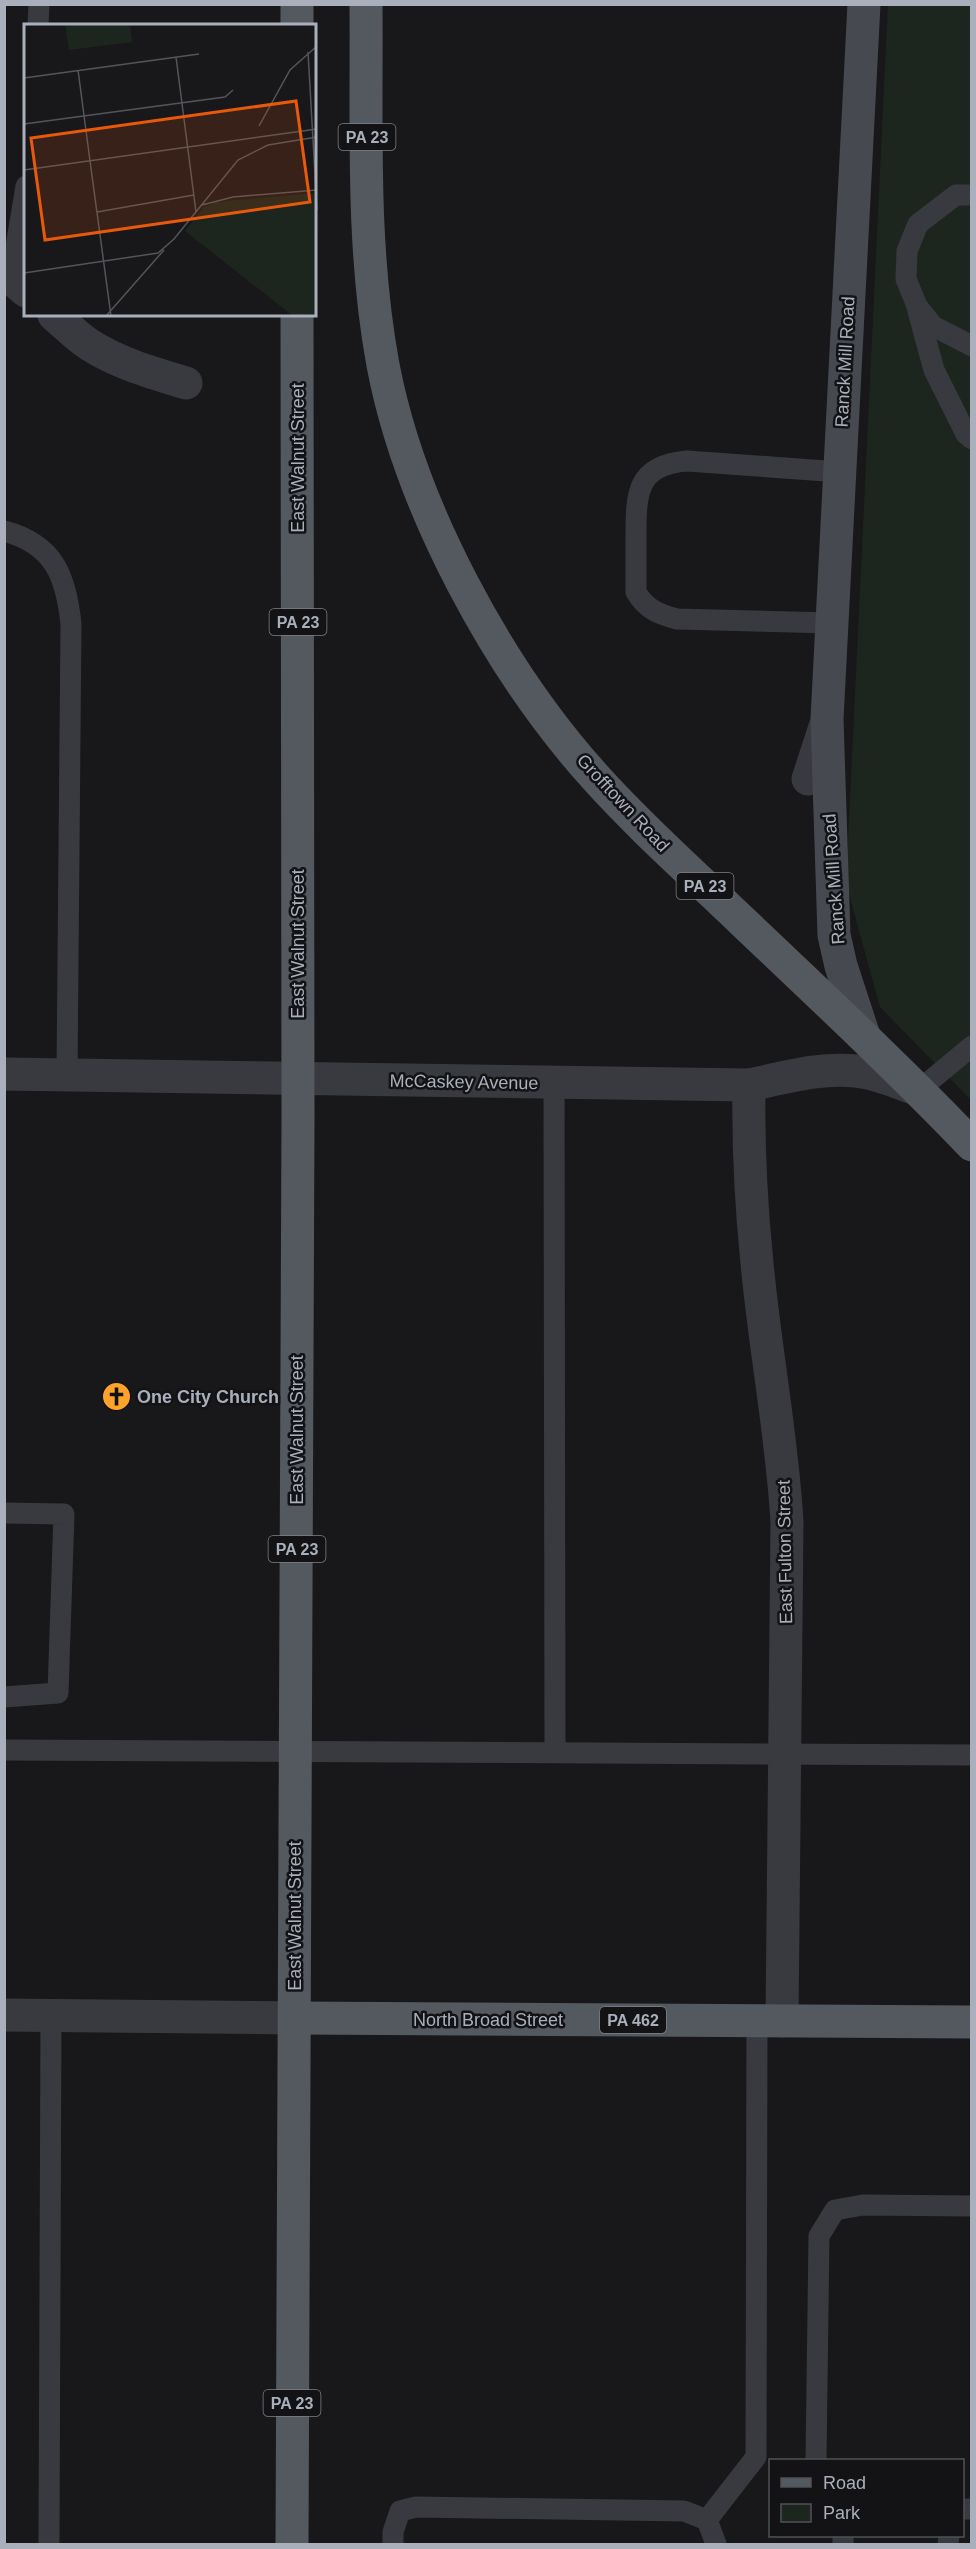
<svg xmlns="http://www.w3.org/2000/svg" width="976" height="2549" font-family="Arial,sans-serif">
	<rect width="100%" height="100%" fill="#18181a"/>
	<path fill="#1d261e" d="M888,5h83v1095l-91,-93 -34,-124z"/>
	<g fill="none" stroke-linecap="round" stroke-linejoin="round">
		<g stroke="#393a40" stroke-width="21">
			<path d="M38,26l1,-22"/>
			<path d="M972,195h-16l-38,29 -11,27 -1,28 11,27 16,20 39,20"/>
			<path d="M11,277l15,-91"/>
			<path d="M918,311l16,59 32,64 6,5"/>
			<path d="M4,531c50,13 62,45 67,93l-4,451"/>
			<path d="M833,623l-156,-4c-19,-5 -31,-10 -41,-27 0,-18 0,-37 0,-55 0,-43 0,-72 51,-76l153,11"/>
			<path d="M554,1084l1,668"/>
			<path d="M919,1090l53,-44"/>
			<path d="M4,1513l60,1 -6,179 -54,4"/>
			<path d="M4,1750l968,5"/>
			<path d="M816,2460l3,-224 16,-26 28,-5 109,1"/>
			<path d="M962,2509h10"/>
			<path d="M707,2520l49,-63 1,-436"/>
			<path d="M49,2544l2,-528"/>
			<path d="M393,2544v-12l7,-21 16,-4 268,4 23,9 9,24"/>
			<path d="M843,2544v-8"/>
			<path d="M948,2544l1,-8"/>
		</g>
		<g stroke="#393a40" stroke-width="33">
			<path d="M4,272l22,19"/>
			<path d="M54,315c12,10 23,22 36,30 30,19 63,28 96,38"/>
			<path d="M808,779l17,-52"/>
			<path d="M4,1074l745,11c35,-7 71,-18 107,-14 22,2 42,12 63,19"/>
			<path d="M749,1085c-1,59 2,119 8,178 8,87 25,172 30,259l-5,499"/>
			<path d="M4,2015l291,3"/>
		</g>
		<path stroke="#464a50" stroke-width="33" d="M864,1036l-23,-70 -7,-31 -7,-216 37,-715"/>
		<g stroke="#54585f" stroke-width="33">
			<path d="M297,4v22"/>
			<path d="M366,4c1,121 -5,242 17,361 27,142 116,306 213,413 46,51 97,96 146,143 78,74 156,147 230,224"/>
			<path d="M295,2018l677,4"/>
			<path d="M292,2544l6,-1425 -1,-804"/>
		</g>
	</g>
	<defs>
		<symbol id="church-disc" viewBox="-11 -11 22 22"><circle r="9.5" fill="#ffa22b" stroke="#131315"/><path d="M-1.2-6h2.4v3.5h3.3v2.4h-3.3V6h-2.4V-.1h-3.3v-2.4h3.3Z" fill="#111"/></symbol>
	</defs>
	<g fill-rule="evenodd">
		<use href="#church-disc" x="100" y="1380" width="33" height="33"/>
	</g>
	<g text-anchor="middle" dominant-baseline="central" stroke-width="5" stroke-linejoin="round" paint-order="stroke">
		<g fill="#131315" stroke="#7c8189" stroke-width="1.5">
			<rect x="338.5" y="124" width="57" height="26" rx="4.5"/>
			<rect x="269.5" y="609" width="57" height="26" rx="4.5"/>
			<rect x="676.5" y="873" width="57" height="26" rx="4.5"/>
			<rect x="268.5" y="1536" width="57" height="26" rx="4.5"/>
			<rect x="600" y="2007" width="66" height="26" rx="4.5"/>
			<rect x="263.5" y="2390" width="57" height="26" rx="4.5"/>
		</g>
		<g font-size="16" font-weight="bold" fill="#a9b0bb">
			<text x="367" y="137">PA 23</text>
			<text x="298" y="622">PA 23</text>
			<text x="705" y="886">PA 23</text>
			<text x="297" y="1549">PA 23</text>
			<text x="633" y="2020">PA 462</text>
			<text x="292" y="2403">PA 23</text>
		</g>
		<g font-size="18" fill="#a9b0bb" stroke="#131315">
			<text transform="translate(845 362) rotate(-87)">Ranck Mill Road</text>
			<text transform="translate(298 458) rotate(-90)">East Walnut Street</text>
			<text transform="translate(623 803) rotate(47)">Grofftown Road</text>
			<text transform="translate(834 879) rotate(-94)">Ranck Mill Road</text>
			<text transform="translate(298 944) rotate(-90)">East Walnut Street</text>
			<text transform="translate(464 1082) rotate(1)">McCaskey Avenue</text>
			<text transform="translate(297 1430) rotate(-90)">East Walnut Street</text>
			<text transform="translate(785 1552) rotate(-91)">East Fulton Street</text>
			<text transform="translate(295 1916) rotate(-90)">East Walnut Street</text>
			<text x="488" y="2020">North Broad Street</text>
		</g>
		<g font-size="18" font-weight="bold" fill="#a9b0bb" stroke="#131315" text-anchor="start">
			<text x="137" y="1397">One City Church</text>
		</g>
	</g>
	<g transform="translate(24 24)">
		<rect width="292" height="292" fill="#18181a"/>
		<path d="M41,0h65l2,18 -63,8zM290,169l2,121 -23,2 -108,-85 19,-24 12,-5z" fill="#1d261e"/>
		<path fill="none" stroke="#52555a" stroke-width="1.5" d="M284,28l9,158M152,33l20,155M54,46l12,91M0,54l175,-24M0,100l201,-27 8,-7M235,102l31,-56 27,-24M66,137l21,155M0,146l293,-41M178,181l31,-8 84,-7M73,188l97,-17M0,249l134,-20 16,-14 64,-79 30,-15 49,-8M82,292l58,-66"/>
		<path fill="#e8590c" fill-opacity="0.15" stroke="#e8590c" stroke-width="3" d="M272,77l14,101 -265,38 -14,-102z"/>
		<rect width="292" height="292" fill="none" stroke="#a9b0bb" stroke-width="3"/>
	</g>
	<rect width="976" height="2549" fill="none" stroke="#a9b0bb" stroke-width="12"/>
	<rect x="769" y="2459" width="195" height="78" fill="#131315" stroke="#4f5257" stroke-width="1.5"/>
	<rect x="781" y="2478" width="30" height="9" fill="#54585f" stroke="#4f5257" stroke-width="1.5"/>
	<text x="823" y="2489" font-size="18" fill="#a9b0bb">Road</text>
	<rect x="781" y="2504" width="30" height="18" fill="#1d261e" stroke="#4f5257" stroke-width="1.5"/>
	<text x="823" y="2519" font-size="18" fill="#a9b0bb">Park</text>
</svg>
